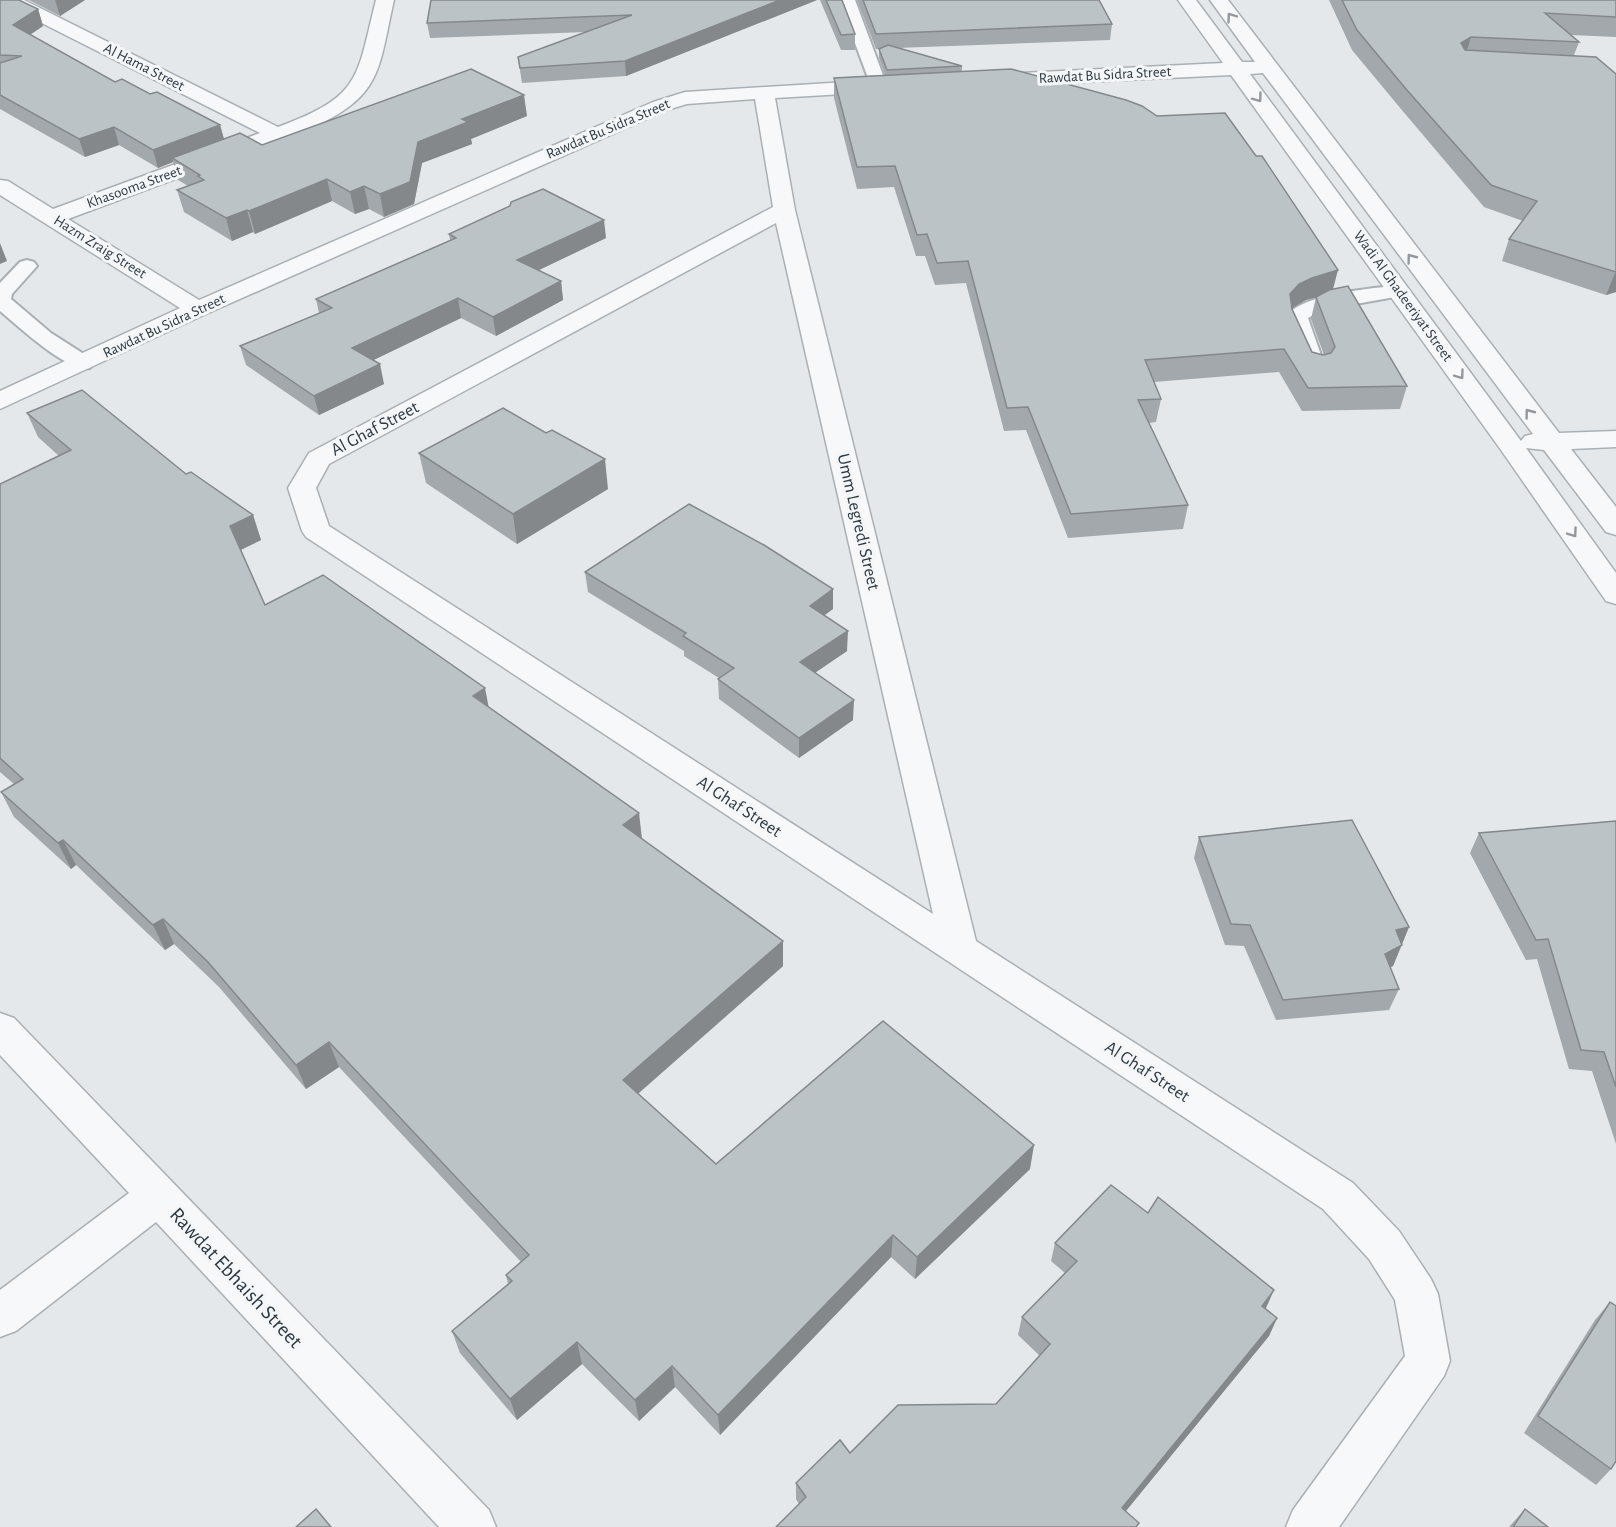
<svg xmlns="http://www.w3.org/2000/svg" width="1616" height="1527" font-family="'Alegreya Sans',sans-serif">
	<rect width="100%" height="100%" fill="#e4e8eb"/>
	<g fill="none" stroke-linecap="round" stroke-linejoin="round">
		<defs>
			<g id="service">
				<path d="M839,0h16l32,86 -2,4h-12l-2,-4z"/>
				<path d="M27,260l7,2 3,4 -25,28 -1,5 40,34 39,25 3,5 -3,5c-22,5 -72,-42 -90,-57v-28l20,-21z"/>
				<path d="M1399,285l7,2 3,4 -3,4 -84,15 -14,8 14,40 -3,5 -8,1 -8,-1 -14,-32 -2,-15c16,-23 85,-27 112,-31z"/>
			</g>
			<g id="minor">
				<path d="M1,0h23l254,127c84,-31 78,-48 98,-127h18c-16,71 -11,96 -85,129l-241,90 131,81 454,-198 32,-10 194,-12 7,2 3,4 -3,4 -7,2 -104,6 20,112 181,731 377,242 46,48 32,48 7,15 12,67 -6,15 -105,151h-53l7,-17 112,-154 -10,-56 -26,-41 -46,-50 -1017,-672 -4,-6 -14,-43 21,-35 464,-246 -18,-108 -68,5 -20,6 -461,204 -206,95v-18l180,-83 -180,-113v-15l8,1 45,28 207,-76 -256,-129zM776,223l157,691 -604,-388 -13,-38 13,-24z"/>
				<path d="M1178,0h18l46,62h13l-45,-62h18l331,433 57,-2v16l-45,2 45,58v28l-10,-3 -62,-82 -18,-2 90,125v31l-10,-3 -105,-151 -270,-375 -231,11 -7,-2 -3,-4 3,-4 7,-2 223,-11zM1263,73l270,361 -8,2 -4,5 -271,-367z"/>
				<path d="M0,1013l14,5 475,492 7,17h-57l-283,-305 -140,109 -16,6v-47l129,-97 -129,-138z"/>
			</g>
		</defs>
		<use href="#service" stroke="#a9b0b5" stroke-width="4"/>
		<use href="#minor" stroke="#a9b0b5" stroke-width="3"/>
		<use href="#service" fill="#f7f8f9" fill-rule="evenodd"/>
		<use href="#minor" fill="#f7f8f9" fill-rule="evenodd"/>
	</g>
	<g fill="#a2a8ab" fill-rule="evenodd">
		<path d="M0,0l38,9 5,17 -13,9 85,47 35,12 70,31 4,14 38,6 265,-29 -56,23 1,5 -50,19 -8,41 -30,13 -15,-8 -14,5 -23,-13 -77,33 -2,-2 -21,9 -48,-29 -7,-22 11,-4 -10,-6 -5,-18 -15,6 -39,-23 -34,12 -85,-48z"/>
		<path d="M29,0h56l-25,16z"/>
		<path d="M817,0l-191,76 -104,7 -4,-26 68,-25 -156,6 -3,-15z"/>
		<path d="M820,0h22l13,34v16h-14z"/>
		<path d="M857,0h242l13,24 -2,16 -213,8 65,18v5l371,218 74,97 -7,23 -98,2 -23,-39 -125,10 7,17 -5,23 -7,1 39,82 -5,24 -115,9 -42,-108 -22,1 -38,-148 -31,2 -10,-29h-9l-22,-69 -37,2 -23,-91v-20l51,-3 -6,-17v-9h2h-5zM1316,297l-5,22 13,36h-1l-11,-3 -20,-44 14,-8z"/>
		<path d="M1329,0h287v37l-45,-2 8,7 -5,13 42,19v218l-10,3 -104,-34 7,-22 14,-18 -39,-14 -83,-98 -49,-59z"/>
		<path d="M449,234l157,4 -67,32 22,11 2,19 -67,36 -35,-18 -88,42 11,24 -65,31 -73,-50 -6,-19 79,-33 -3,-14 134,-59z"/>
		<path d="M27,413l159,61 67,41 8,25 -20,10 24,55 224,102 153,132 141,102v25l-145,128 78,70 314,5 -115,110 -24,-22 -171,178 -45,-48 -36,34 -57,-57 -65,56 -57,-67 -8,-22 56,-47 -2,-9 15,-13 -182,-195 -33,22 -87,-102 -45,-43 -9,6 -89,-85 -5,4 -57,-52 -13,-25 13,-8 -14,-12v-288l59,-28 -21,-19z"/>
		<path d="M419,453l189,36 -91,55 -91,-61z"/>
		<path d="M585,572l248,17v20l-9,6 23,36 -32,22 38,47 -54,38 -80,-59 -1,-20 1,-1 -35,-22v-5l-96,-59z"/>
		<path d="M1616,821v323l-24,-73 -23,-2 -32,-110 -11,1 -56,-107 9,-20z"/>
		<path d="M1199,837l210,90 -16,39 -3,1 9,22 -10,21 -113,10 -32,-74 -19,-1 -31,-87z"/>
		<path d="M1055,1243l211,66 11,9 -8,18 -143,175 -327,-7 -3,-5v-16l54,-30 146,-49 44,-48 -22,-21 4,-18 43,-44 -14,-12z"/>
		<path d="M1610,1302l1,167 -15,16 -72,-52 71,-113z"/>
		<path d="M1525,1509l23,18h-39z"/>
	</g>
	<g fill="#84888b">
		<path d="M55,0h30l-25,16z"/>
		<path d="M780,0h37l-191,76 -1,-15z"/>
		<path d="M38,9l5,17 -24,16 -6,-17z"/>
		<path d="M1471,37l-6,20 -4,-14z"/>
		<path d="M524,95l3,21 -56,23 1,5 -50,19 -8,41 -30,13 -4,-23 38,-52 44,-23z"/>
		<path d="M220,125l5,18 -53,15 1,4 -15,6 -5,-18z"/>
		<path d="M114,127l5,18 -34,12 -6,-18z"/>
		<path d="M327,179l5,22 -77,33 -6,-23z"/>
		<path d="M364,186l5,23 -14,5 -5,-22z"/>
		<path d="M247,210l6,22 -21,9 -6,-23z"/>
		<path d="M604,220l2,18 -86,41 -3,-19z"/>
		<path d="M0,243l7,18 -7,3z"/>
		<path d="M1338,270l-6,23 -26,7 -12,7 -9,9 5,-22 9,-10 13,-6z"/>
		<path d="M1616,272v20l-10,3 9,-22z"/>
		<path d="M561,281l2,19 -67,36 -3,-19z"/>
		<path d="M458,298l3,20 -104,50 -5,-20z"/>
		<path d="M380,364l4,20 -65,31 -5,-19z"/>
		<path d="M605,459l3,30 -91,55 -4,-30z"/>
		<path d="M253,515l8,25 -23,11 -8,-25z"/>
		<path d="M833,589v20l-23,17v-20z"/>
		<path d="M848,631l-1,20 -46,31 -1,-20z"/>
		<path d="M485,688l5,26 -17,-18z"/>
		<path d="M854,700l-1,20 -54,38v-20z"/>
		<path d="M639,813l3,26 -19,-14z"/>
		<path d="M63,840l13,25 -5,4 -13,-26z"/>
		<path d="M163,919l11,25 -9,6 -12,-25z"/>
		<path d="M1409,927l-16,39 -17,9 20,-45z"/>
		<path d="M783,941v25l-157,138 -3,-24z"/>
		<path d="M329,1042l10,25 -33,22 -10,-24z"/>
		<path d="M1034,1145l-4,24 -115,110 2,-22z"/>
		<path d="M893,1235l-2,22 -171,178 -2,-20z"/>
		<path d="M1274,1290l-8,18 -12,17 8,-19z"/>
		<path d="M1277,1318l-8,18 -153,187 6,-15z"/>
		<path d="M577,1342l5,22 -65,56 -7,-21z"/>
		<path d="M672,1366l3,21 -36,34 -4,-21z"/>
	</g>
	<g fill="#bcc3c7" stroke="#84888b" stroke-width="1.5">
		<path d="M0,0h19l19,9 -25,16 102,57 7,-3 28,15 7,-2 63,33 -67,25 -39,-23 -35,12 -79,-44v-32l22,-7 -22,-1z"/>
		<path d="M431,0h349l-155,61 -105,7 -2,-11 114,-42 -205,8z"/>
		<path d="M826,0h16l13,34 -14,1z"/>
		<path d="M863,0h236l13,24 -236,10z"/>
		<path d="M1342,0h274v17l-71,-4 34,29 -108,-5 -10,6 4,7 131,7 20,17v198l-107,-33 28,-38 -46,-16 -85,-96 -49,-59z"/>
		<path d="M888,45l74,21 -75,4 -8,-21z"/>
		<path d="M471,69l53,26 -62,24 6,3 -50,20 -8,40 -30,12 -16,-8 -14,6 -23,-13 -78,32 -2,-1 -21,8 -49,-28 27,-10 -6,-4 2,-1 -28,-17 68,-25 22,12z"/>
		<path d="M1011,69l115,31 16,6 15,10 68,-3 31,43h6l76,114 -26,8 -13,6 -9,10 2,15 20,43 11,3 8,-2 4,-6 -19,-50 13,-7 19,-4 59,100 -99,2 -24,-39 -139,11 16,39 -23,1 50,105 -117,9 -43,-107 -21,1 -39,-147 -31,2 -10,-29 -10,1 -22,-69 -38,1 -23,-89z"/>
		<path d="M543,189l61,31 -87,40 44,21 -68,36 -35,-19 -106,50 28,16 -66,32 -74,-50 92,-38 -16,-9 140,-61 -7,-4 61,-28 1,-4z"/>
		<path d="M82,390l104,84 5,-2 62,43 -23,11 35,79 58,-30 162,113 -12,8 166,117 -16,12 160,116 -160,139 93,84 167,-143 151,124 -117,112 -24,-22 -175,180 -46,-49 -37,34 -58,-58 -67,57 -58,-68 60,-50 -6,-6 23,-20 -200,-213 -33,23 -88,-103 -45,-43 -10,6 -90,-85 -5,3 -57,-51 22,-13 -23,-21v-274l71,-34 -44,-37z"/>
		<path d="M503,408l43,25 6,-3 53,29 -92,55 -94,-61z"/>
		<path d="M689,504l75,41 69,44 -23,17 38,25 -48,31 54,38 -55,38 -81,-59 16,-11 -51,-32 3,-3 -101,-61z"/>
		<path d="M1352,820l57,107 -13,3 6,15 -17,9 14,35 -116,11 -33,-75 -19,-1 -32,-87z"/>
		<path d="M1616,821v266l-12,-35 -23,-2 -33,-111 -12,1 -57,-107z"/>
		<path d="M1111,1185l37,28 10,-16 116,93 -12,16 15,12 -155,190 17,15 -3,4h-360l30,-30 -10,-14 44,-43 10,13 48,-48 98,-1 54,-60 -28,-27 55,-56 -22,-18z"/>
		<path d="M1610,1302l6,4v155l-5,8 -73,-53z"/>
		<path d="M316,1509l15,18h-35z"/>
		<path d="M1525,1509l23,18h-35z"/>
	</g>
	<defs><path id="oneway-chevron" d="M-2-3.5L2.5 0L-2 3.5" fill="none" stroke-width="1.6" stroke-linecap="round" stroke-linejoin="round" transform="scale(1.5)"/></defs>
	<g stroke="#92989e">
		<use href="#oneway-chevron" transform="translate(1231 17) rotate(-126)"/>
		<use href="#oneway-chevron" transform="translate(1258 98) rotate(54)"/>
		<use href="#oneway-chevron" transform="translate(1411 258) rotate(-127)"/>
		<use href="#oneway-chevron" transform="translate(1460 375) rotate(54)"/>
		<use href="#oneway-chevron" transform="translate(1529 413) rotate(-127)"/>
		<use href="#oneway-chevron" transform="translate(1573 533) rotate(55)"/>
	</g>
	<g text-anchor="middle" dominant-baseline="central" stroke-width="6" stroke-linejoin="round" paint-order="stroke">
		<g font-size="15" fill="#2d3942" stroke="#f4f6f8">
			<text transform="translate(144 67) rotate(27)">Al Hama Street</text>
			<text transform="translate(1105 75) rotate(-3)">Rawdat Bu Sidra Street</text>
			<text transform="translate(608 129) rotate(-23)">Rawdat Bu Sidra Street</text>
			<text transform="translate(134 187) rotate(-20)">Khasooma Street</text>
			<text transform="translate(100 247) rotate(32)">Hazm Zraig Street</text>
			<text transform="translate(1403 296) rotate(54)">Wadi Al Ghadeeriyat Street</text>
			<text transform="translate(164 326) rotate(-25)">Rawdat Bu Sidra Street</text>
		</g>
		<g font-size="18" fill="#2d3942" stroke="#f4f6f8">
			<text transform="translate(375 429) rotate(-28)">Al Ghaf Street</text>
			<text transform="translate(858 522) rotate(77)">Umm Legredi Street</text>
			<text transform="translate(739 807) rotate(33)">Al Ghaf Street</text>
			<text transform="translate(1147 1072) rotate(33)">Al Ghaf Street</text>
		</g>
		<g font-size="21" fill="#2d3942" stroke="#f4f6f8">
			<text transform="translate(236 1278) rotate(47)">Rawdat Ebhaish Street</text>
		</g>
	</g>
</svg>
